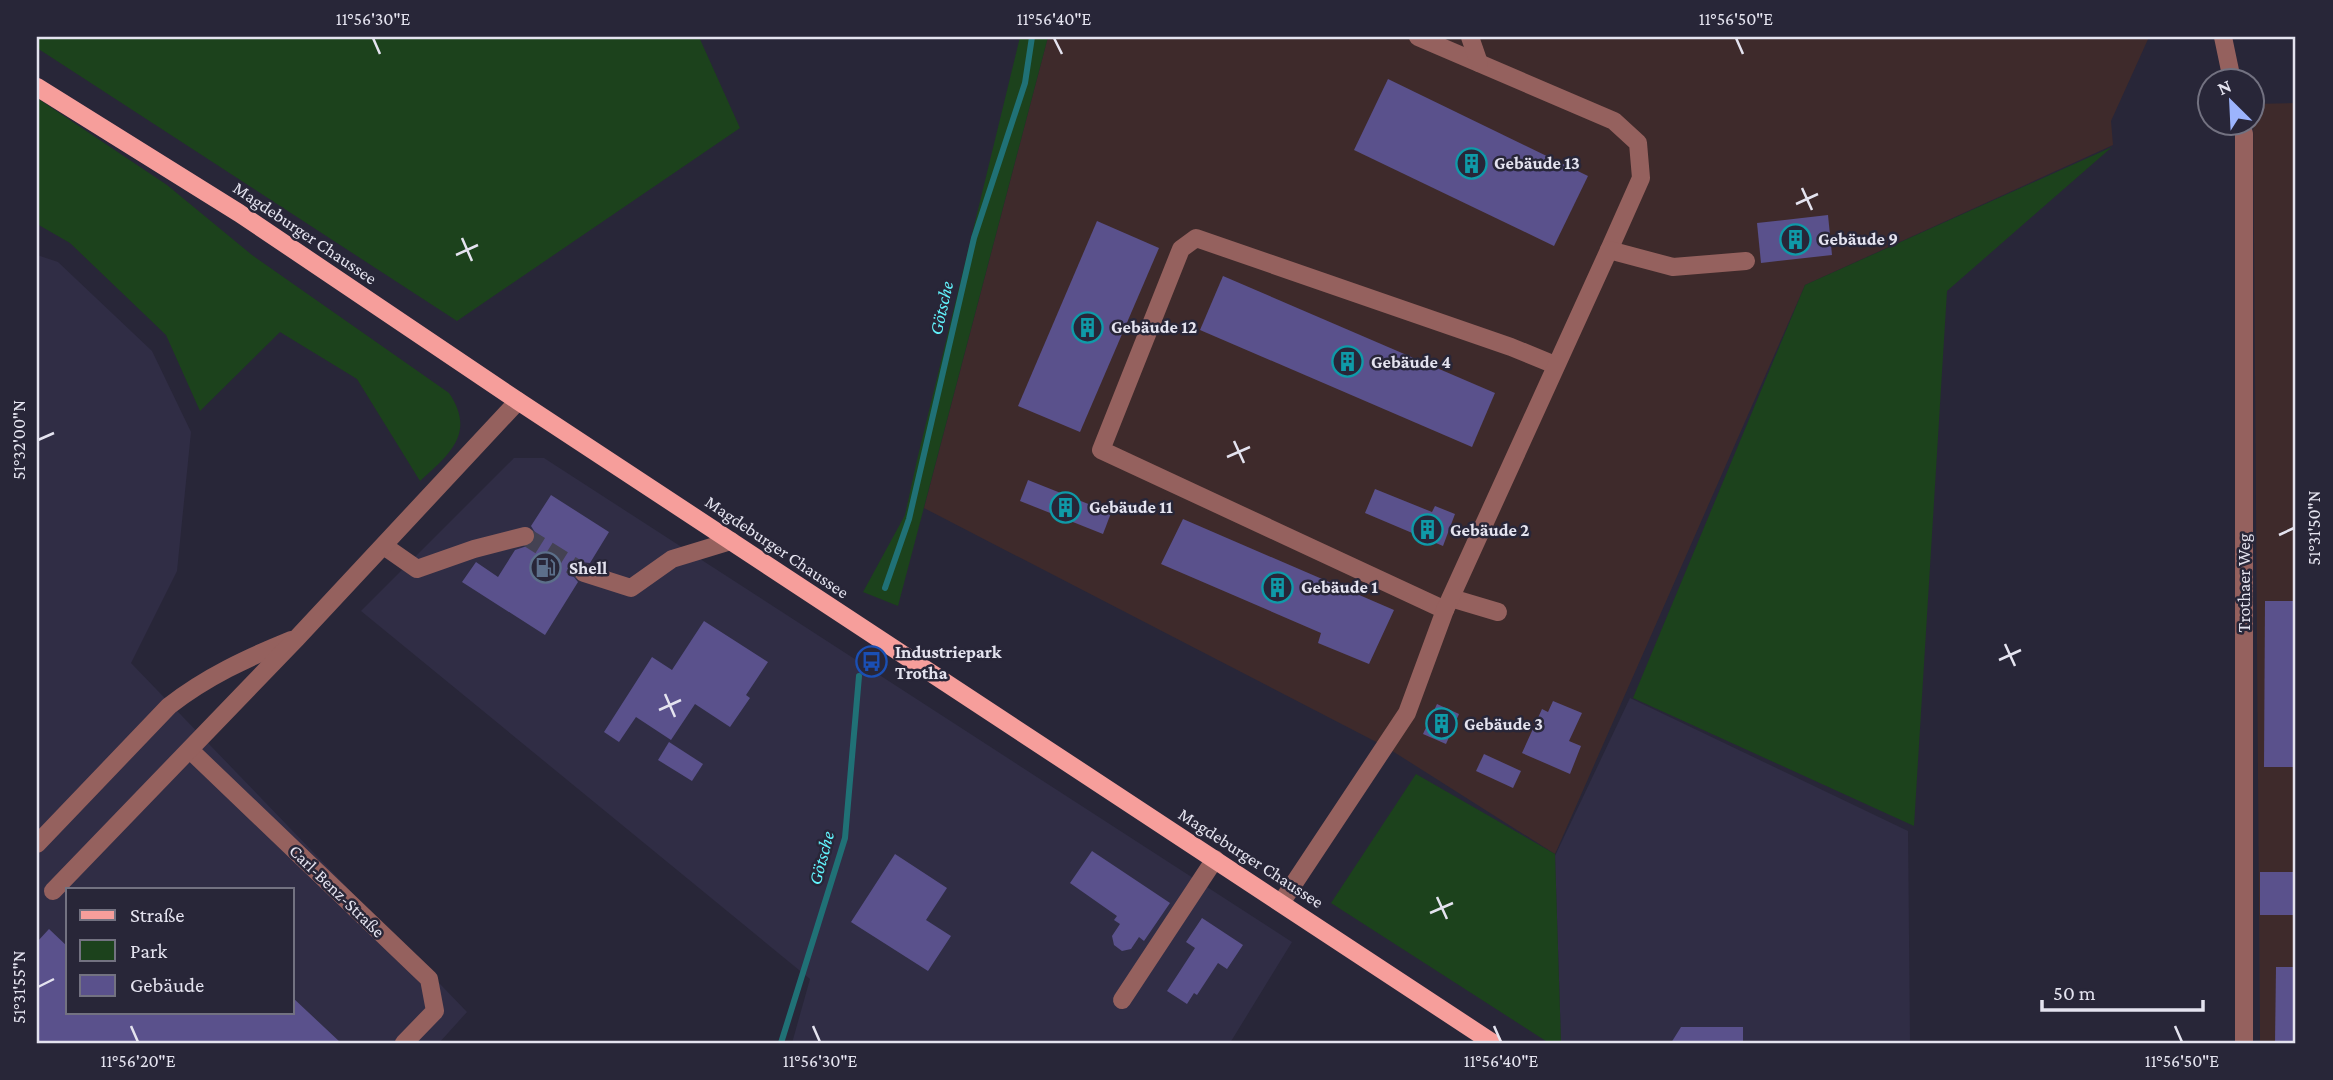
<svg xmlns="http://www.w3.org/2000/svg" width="2333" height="1080" font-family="'Crimson Pro',serif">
	<rect width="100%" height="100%" fill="#282638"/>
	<g fill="#302d45" fill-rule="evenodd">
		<path d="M37,255l21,7 94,89 39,81 -14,139 -46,92 336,349 -28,31h-402zM68,889h224v123h-224z"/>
		<path d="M514,458h30l748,484 -62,101h-438l18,-64 -449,-368z"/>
		<path d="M1630,698l278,133 2,212h-349l-6,-187z"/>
	</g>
	<g fill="#3e2a2b">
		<path d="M1048,37h1101l-38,84 2,24 -308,140 -250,569 -169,-107 -462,-239z"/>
		<path d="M2296,103v940h-36l-7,-939z"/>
	</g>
	<g fill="#1c421c">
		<path d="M37,37h662l41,91 -283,193 -420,-273z"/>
		<path d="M1020,37h28l-150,569 -35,-14 42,-77 12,-55z"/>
		<path d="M37,98l130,87 85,70 197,138c27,40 1,61 -29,88l-63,-102 -77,-47 -80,79 -34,-76 -96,-92 -33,-19z"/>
		<path d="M2112,147l-165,144 -33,535 -281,-128 172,-413z"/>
		<path d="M1416,774l139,80 6,189h-12l-218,-140z"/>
	</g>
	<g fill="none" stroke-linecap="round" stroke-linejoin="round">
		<g stroke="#207176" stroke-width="6">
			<path d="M885,588l24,-69 65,-281 51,-155 7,-46"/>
			<path d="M781,1043l64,-205 14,-162"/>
		</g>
	</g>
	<g fill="#5a518c">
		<path d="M1388,79l200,97 -34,70 -200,-96z"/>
		<path d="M1828,215l4,40 -71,8 -4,-40z"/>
		<path d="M1097,221l62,27 -79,184 -62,-26z"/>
		<path d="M1223,276l272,117 -23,54 -272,-117z"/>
		<path d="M1028,480l83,33 -8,21 -83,-33z"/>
		<path d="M1375,489l57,23 3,-6 20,8 -12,32 -78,-33z"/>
		<path d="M551,495l58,37 -19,31 -9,-1 -8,7v7l5,6 -33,53 -83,-53 14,-20 22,15 17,-27 18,-6 3,-10 -5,-8z"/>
		<path d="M1183,519l211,91 -25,54 -51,-21 3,-10 -160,-69z"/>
		<path d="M2265,601h31v166h-32z"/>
		<path d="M704,621l64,41 -22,33 4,3 -20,29 -35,-23 -24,36 -35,-23 -17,25 -15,-10 48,-75 20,13z"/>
		<path d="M1553,701l29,12 -13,28 12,5 -11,28 -48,-21 20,-44 6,3z"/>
		<path d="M1437,704l22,10 -13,30 -23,-10z"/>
		<path d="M669,742l34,22 -11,17 -34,-21z"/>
		<path d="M1484,754l37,17 -8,17 -37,-17z"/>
		<path d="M1092,851l78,52 -26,38 -5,-4 -8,12 -9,2 -8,-6 -2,-9 8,-12 -6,-4 3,-4 -47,-33z"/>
		<path d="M895,854l52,34 -21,32 25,16 -23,35 -77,-49z"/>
		<rect x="2260" y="872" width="36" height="43"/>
		<path d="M1202,918l41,27 -16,24 -9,-6 -21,32 -3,-2 -7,11 -20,-13 28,-43 -9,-6z"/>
		<path d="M49,929l19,18v65h224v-15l49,46h-304v-101z"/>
		<path d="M2276,967h20v76h-21z"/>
		<path d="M1681,1027h62v16h-72z"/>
	</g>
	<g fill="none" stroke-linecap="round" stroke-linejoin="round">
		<path stroke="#444253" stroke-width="18" stroke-dasharray="18 9" stroke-linecap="butt" d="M525,536l59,37"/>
		<g stroke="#95615e" stroke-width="18">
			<path d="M1418,37l196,84 24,22 3,35 -32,72"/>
			<path d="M1470,37l9,26"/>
			<path d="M2223,37l9,43"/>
			<path d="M2241,122l3,12v909"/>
			<path d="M384,546l33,23 57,-20 51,-13"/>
			<path d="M584,573l47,15 41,-29 59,-18"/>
			<path d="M1451,598l47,14"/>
			<path d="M1445,610l-344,-160 80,-201 15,-11 315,109 44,18"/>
			<path d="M190,750l239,229 6,32 -31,32"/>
			<path d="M37,844l132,-138c37,-29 78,-48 122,-66"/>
			<path d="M53,891l244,-253 221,-237"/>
			<path d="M1281,903l126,-190 38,-103 164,-360 64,17 73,-6"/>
			<path d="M1122,1000l93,-141"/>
		</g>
		<path stroke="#f69e9b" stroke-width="18" d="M37,87l202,126 279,188 975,642"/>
	</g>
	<path fill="none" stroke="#e4e3ef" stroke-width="2.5" d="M373,38l7,16M1054,38l8,16M1736,38l7,16M1802,188l10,22M1796,204l22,-10M462,238l10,23M456,255l22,-10M38,440l16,-7M1234,441l10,22M1227,457l23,-10M2279,535l15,-7M2005,644l10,22M1999,660l22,-10M665,694l10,23M659,710l22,-10M1437,897l10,22M1430,913l23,-10M38,987l16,-8M131,1026l7,16M813,1026l7,16M1494,1026l7,16M2175,1026l7,16"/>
	<defs>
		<symbol id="building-ring" viewBox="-11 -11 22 22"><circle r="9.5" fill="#282638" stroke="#0f9aa8" stroke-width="1.5"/><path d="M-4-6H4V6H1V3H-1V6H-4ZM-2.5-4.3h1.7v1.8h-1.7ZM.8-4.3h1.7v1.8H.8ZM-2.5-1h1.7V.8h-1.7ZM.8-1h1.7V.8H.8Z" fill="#0f9aa8"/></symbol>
		<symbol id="fuel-ring" viewBox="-11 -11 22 22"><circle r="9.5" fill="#282638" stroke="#5c6f8a" stroke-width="1.5"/><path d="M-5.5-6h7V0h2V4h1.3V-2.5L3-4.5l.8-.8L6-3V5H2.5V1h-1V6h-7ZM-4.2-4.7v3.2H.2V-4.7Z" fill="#5c6f8a"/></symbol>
		<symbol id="bus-ring" viewBox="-11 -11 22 22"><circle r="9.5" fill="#282638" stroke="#1a4fb4" stroke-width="1.5"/><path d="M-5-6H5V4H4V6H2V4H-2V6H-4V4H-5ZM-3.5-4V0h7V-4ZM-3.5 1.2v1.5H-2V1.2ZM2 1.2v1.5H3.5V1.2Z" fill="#1a4fb4"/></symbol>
	</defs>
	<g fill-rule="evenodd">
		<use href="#building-ring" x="1454" y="146" width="35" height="35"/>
		<use href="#building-ring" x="1778" y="222" width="35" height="35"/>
		<use href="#building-ring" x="1070" y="310" width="35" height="35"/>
		<use href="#building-ring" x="1330" y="344" width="35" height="35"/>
		<use href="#building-ring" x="1048" y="490" width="35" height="35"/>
		<use href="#building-ring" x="1410" y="512" width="35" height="35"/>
		<use href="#fuel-ring" x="528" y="550" width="35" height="35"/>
		<use href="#building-ring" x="1260" y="570" width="35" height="35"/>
		<use href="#bus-ring" x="854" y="644" width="35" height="35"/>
		<use href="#building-ring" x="1424" y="706" width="35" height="35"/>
	</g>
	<g text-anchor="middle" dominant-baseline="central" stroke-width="5" stroke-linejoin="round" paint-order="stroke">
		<g font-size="18" font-weight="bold" fill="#e4e3ef" stroke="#282638" text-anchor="start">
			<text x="1494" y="163">Gebäude 13</text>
			<text x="1818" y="239">Gebäude 9</text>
			<text x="1111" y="327">Gebäude 12</text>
			<text x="1371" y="362">Gebäude 4</text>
			<text x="1089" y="507">Gebäude 11</text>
			<text x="1450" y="530">Gebäude 2</text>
			<text x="569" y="568">Shell</text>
			<text x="1301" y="587">Gebäude 1</text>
			<text x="895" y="652">Industriepark<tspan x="895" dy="21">Trotha</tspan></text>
			<text x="1464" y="724">Gebäude 3</text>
		</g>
		<g font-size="18" fill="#e4e3ef" stroke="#282638">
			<text transform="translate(305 233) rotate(34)">Magdeburger Chaussee</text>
			<text transform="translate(777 547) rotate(34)">Magdeburger Chaussee</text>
			<text transform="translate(2244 583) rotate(-90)">Trothaer Weg</text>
			<text transform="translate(1251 858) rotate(33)">Magdeburger Chaussee</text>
			<text transform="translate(337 891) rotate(44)">Carl-Benz-Straße</text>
		</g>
		<g font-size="19" font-style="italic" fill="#62f4fd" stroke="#282638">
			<text transform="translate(941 308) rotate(-77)">Götsche</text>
			<text transform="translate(821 858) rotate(-75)">Götsche</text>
		</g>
	</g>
	<rect width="2333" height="1080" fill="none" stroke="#282638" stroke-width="77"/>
	<rect x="66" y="888" width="228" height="126" fill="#282638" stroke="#737281" stroke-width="2"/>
	<rect x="80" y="910" width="35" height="10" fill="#f69e9b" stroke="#737281" stroke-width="2"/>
	<text x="130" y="922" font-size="21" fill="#e4e3ef">Straße</text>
	<rect x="80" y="940" width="35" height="21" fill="#1c421c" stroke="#737281" stroke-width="2"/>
	<text x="130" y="958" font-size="21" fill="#e4e3ef">Park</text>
	<rect x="80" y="975" width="35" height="21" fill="#5a518c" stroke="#737281" stroke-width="2"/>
	<text x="130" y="992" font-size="21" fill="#e4e3ef">Gebäude</text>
	<g transform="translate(2231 102) rotate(336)"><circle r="33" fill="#282638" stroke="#737281" stroke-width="2"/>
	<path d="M0-5L12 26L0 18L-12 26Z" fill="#9cb4fd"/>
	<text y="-10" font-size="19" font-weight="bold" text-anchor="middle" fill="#e4e3ef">N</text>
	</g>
	<path d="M2042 1000v10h161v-10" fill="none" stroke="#e4e3ef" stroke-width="3.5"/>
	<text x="2053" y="1000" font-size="21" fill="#e4e3ef" stroke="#282638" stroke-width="5" paint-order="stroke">50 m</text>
	<rect x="38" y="38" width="2256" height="1004" fill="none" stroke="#e4e3ef" stroke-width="2.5"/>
	<g font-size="18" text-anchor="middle" fill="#e4e3ef">
		<text x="373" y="25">11°56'30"E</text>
		<text x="1054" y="25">11°56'40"E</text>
		<text x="1736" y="25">11°56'50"E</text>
		<text transform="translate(19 440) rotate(-90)" y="6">51°32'00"N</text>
		<text transform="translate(2314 528) rotate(-90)" y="6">51°31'50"N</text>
		<text transform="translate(19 987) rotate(-90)" y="6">51°31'55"N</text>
		<text x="138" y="1067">11°56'20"E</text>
		<text x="820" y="1067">11°56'30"E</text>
		<text x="1501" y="1067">11°56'40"E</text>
		<text x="2182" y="1067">11°56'50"E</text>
	</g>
</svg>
